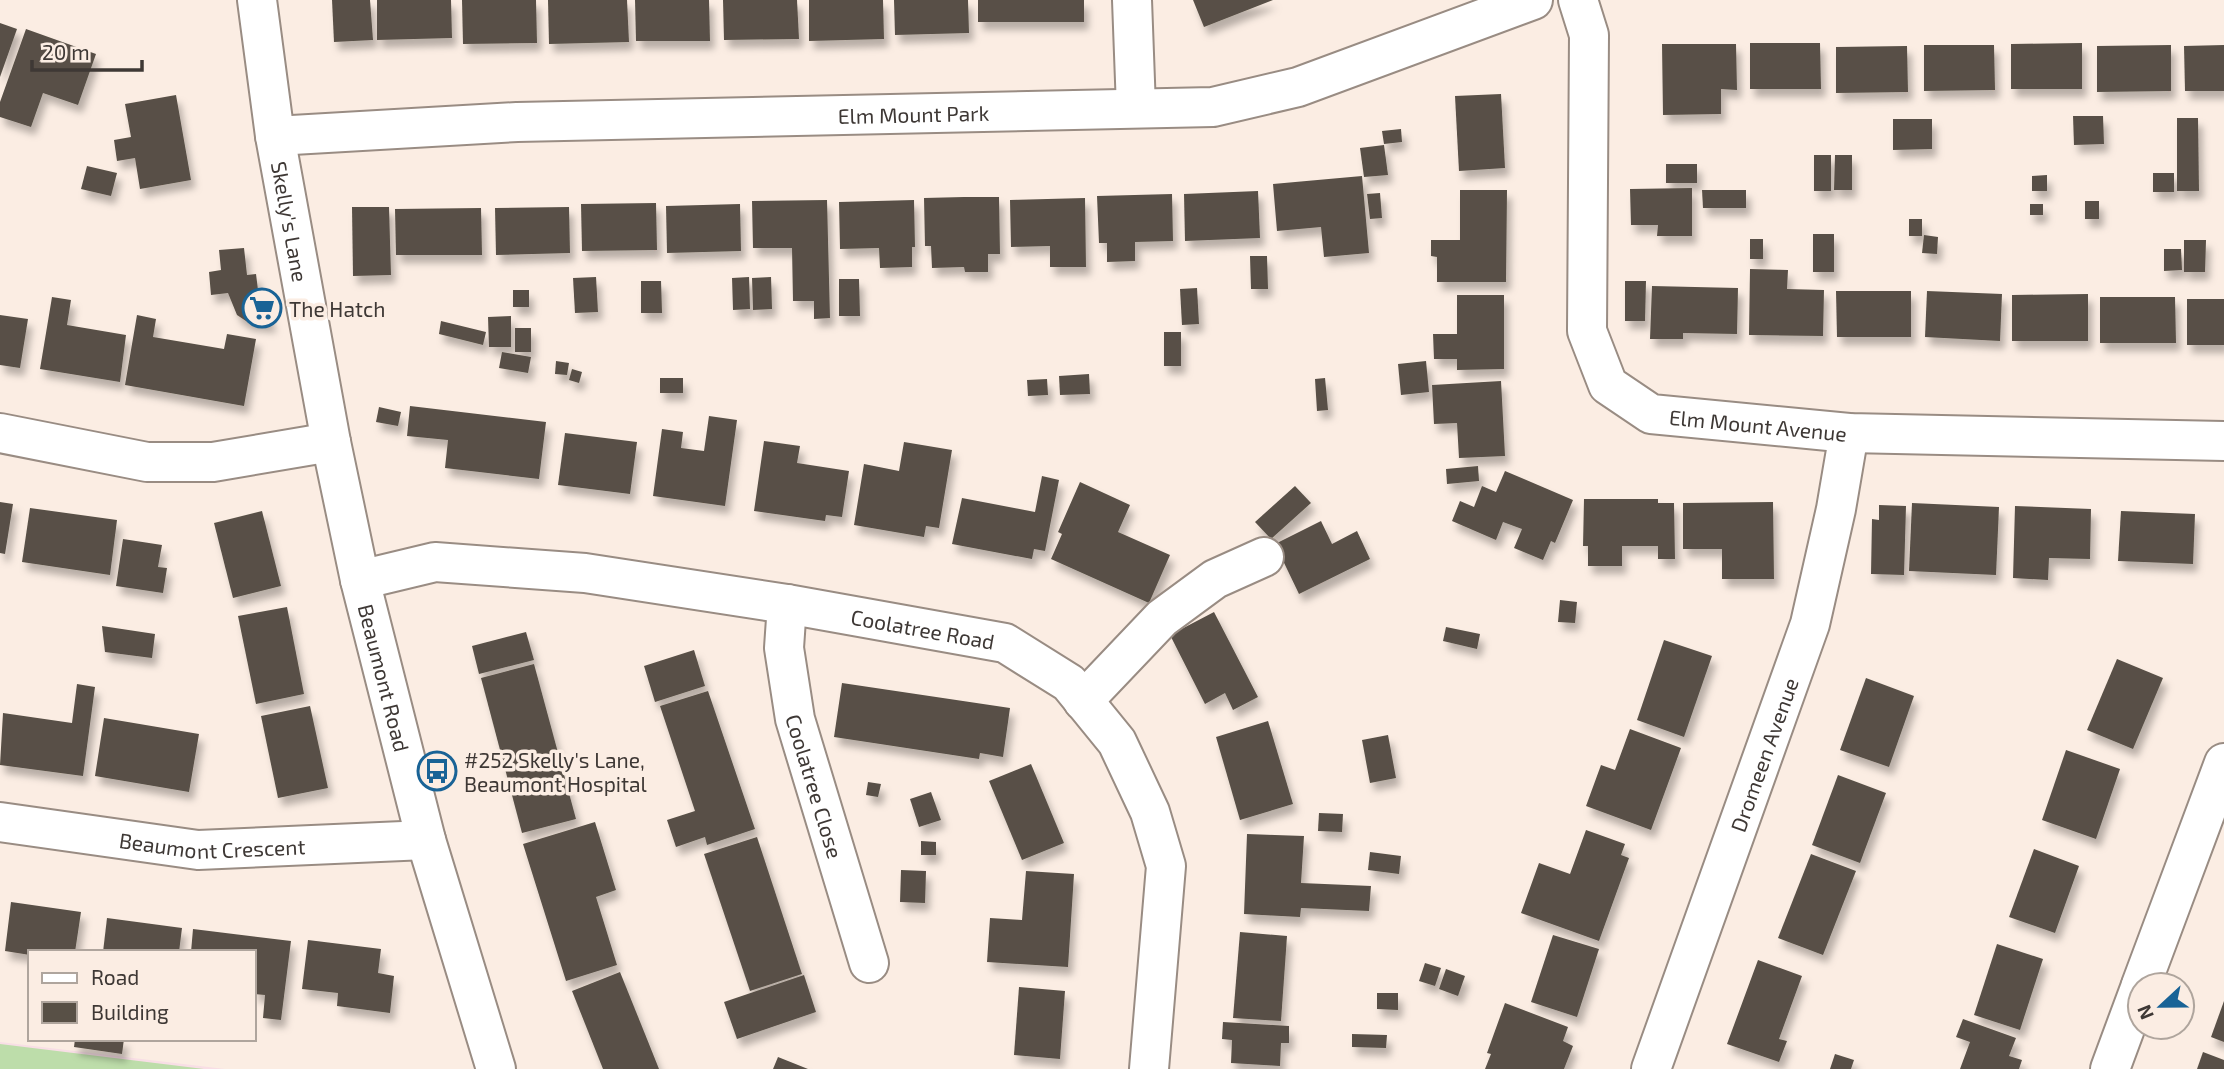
<svg xmlns="http://www.w3.org/2000/svg" width="2224" height="1069" font-family="'Exo 2',sans-serif">
	<defs>
		<filter id="shadow"><feDropShadow dx="4.5" dy="8" stdDeviation="3.5" flood-color="#0004"/></filter>
	</defs>
	<rect width="100%" height="100%" fill="#fbede3"/>
	<path fill="#f8dee5" d="M0,1042l225,27h-225z"/>
	<path fill="#bdddaa" d="M0,1044l204,25h-204z"/>
	<g fill="#585046" filter="url(#shadow)">
		<path d="M332,0h38l3,40 -39,2z"/>
		<path d="M377,0h74l1,38 -75,2z"/>
		<path d="M462,0h74l1,43 -74,1z"/>
		<path d="M548,0h79l2,42 -80,2z"/>
		<path d="M635,0h74l1,41h-74z"/>
		<path d="M723,0h74l2,39 -75,1z"/>
		<path d="M809,0h74l1,39 -75,2z"/>
		<path d="M894,0h74l1,33 -74,2z"/>
		<rect x="978" y="0" width="106" height="22"/>
		<path d="M1193,0h80l-69,27z"/>
		<path d="M0,23l17,6 -17,48z"/>
		<path d="M26,29l70,25 -18,51 -35,-12 -12,34 -31,-10v-15z"/>
		<path d="M1750,43h70l1,46h-71z"/>
		<path d="M2082,43v46h-71v-45z"/>
		<path d="M1662,44h74l1,46 -16,-1v25l-58,1z"/>
		<path d="M1924,45h70l1,45 -71,1z"/>
		<path d="M2171,45v46l-74,1v-46z"/>
		<path d="M2224,45v46h-39l-1,-45z"/>
		<path d="M1907,46l1,46 -72,1v-46z"/>
		<path d="M1501,94l4,74 -46,3 -4,-75z"/>
		<path d="M176,95l15,85 -51,9 -5,-31 -18,3 -3,-21 17,-3 -6,-33z"/>
		<path d="M2073,116h30l1,28 -30,1z"/>
		<path d="M2177,118h21l1,73h-22z"/>
		<path d="M1893,119h39v30l-39,1z"/>
		<path d="M1401,129l1,13 -18,2 -2,-13z"/>
		<path d="M1384,145l4,30 -24,2 -4,-29z"/>
		<rect x="1814" y="155" width="17" height="36"/>
		<path d="M1835,155h17v35h-18z"/>
		<rect x="1666" y="164" width="31" height="19"/>
		<path d="M87,166l30,7 -6,23 -30,-7z"/>
		<rect x="2153" y="173" width="21" height="19"/>
		<path d="M2047,175v16h-15v-15z"/>
		<path d="M1362,176l7,77 -45,4 -3,-30 -44,4 -4,-47z"/>
		<path d="M1692,188v48h-35l1,-11h-27l-1,-36z"/>
		<path d="M1460,190h47l-1,92h-69v-25l-6,-1v-16h29z"/>
		<path d="M1702,190h44v18h-43z"/>
		<path d="M1258,191l2,47 -75,3 -1,-47z"/>
		<path d="M1380,193l2,25 -12,1 -3,-25z"/>
		<path d="M1172,194l1,47 -38,1v19l-28,1v-19h-8l-2,-47z"/>
		<path d="M964,197h35l1,57h-12v18h-23l-1,-5 -32,1 -1,-22h-6l-1,-48z"/>
		<path d="M1085,198l1,69h-36v-21l-39,1 -1,-47z"/>
		<path d="M827,200l3,118 -16,1v-18h-21l-1,-53h-39l-1,-47z"/>
		<path d="M914,200l1,47h-3v20l-32,1 -1,-20 -39,1 -1,-47z"/>
		<rect x="2085" y="201" width="14" height="18"/>
		<path d="M656,203l1,47 -75,1 -1,-47z"/>
		<path d="M740,204l1,47 -74,2 -1,-47z"/>
		<rect x="2030" y="204" width="13" height="11"/>
		<path d="M352,207h37l2,68 -38,1z"/>
		<path d="M569,207l1,46 -74,2 -1,-47z"/>
		<path d="M481,208l1,47h-86l-1,-46z"/>
		<rect x="1909" y="219" width="13" height="17"/>
		<rect x="1813" y="234" width="21" height="38"/>
		<path d="M1924,235l14,2 -1,17 -15,-1z"/>
		<rect x="1750" y="239" width="13" height="20"/>
		<path d="M2184,240h22l-1,32h-21z"/>
		<path d="M244,248l3,27 9,-1 2,16 8,16 6,19 -23,-2 -12,-8 -9,-22 -17,2 -2,-23 12,-2 -2,-20z"/>
		<path d="M2164,249h17l1,21 -18,1z"/>
		<path d="M1250,256h17l1,33h-17z"/>
		<path d="M1750,269l38,1 -1,19 37,1 -1,46 -74,-1z"/>
		<path d="M596,277l2,35 -23,1 -2,-35z"/>
		<path d="M749,277l1,32 -17,1 -1,-32z"/>
		<path d="M771,277l1,32 -19,1 -1,-32z"/>
		<path d="M839,279h20l1,37h-21z"/>
		<path d="M641,281h20l1,32h-21z"/>
		<path d="M1625,281h21l-1,40h-20z"/>
		<path d="M1652,286l86,2 -1,46 -54,-1v6h-33z"/>
		<path d="M1197,288l2,36 -17,1 -2,-36z"/>
		<rect x="513" y="290" width="16" height="17"/>
		<path d="M1836,291h75v46h-74z"/>
		<path d="M1927,291l75,3 -2,47 -75,-4z"/>
		<path d="M2088,294v47h-76v-46z"/>
		<path d="M1457,295h47v74l-47,1v-11h-23l-1,-25h24z"/>
		<path d="M52,297l19,3 -4,25 59,10 -6,47 -80,-13z"/>
		<path d="M2100,297h75l1,46h-76z"/>
		<rect x="2187" y="299" width="37" height="46"/>
		<path d="M0,315l28,4 -8,49 -20,-3z"/>
		<path d="M137,315l19,4 -3,18 71,12 3,-15 29,5 -12,67 -119,-21z"/>
		<path d="M511,316v31h-22l-1,-30z"/>
		<path d="M441,321l45,11 -3,13 -44,-11z"/>
		<rect x="515" y="328" width="16" height="24"/>
		<rect x="1164" y="332" width="17" height="34"/>
		<path d="M502,352l29,5 -3,16 -29,-5z"/>
		<path d="M556,361l13,2 -2,12 -12,-1z"/>
		<path d="M1426,361l3,31 -28,3 -3,-31z"/>
		<path d="M572,369l10,3 -3,11 -10,-3z"/>
		<path d="M1089,374l1,20 -30,1 -1,-19z"/>
		<rect x="660" y="378" width="23" height="15"/>
		<path d="M1325,378l3,32 -11,1 -2,-32z"/>
		<path d="M1047,379l1,16 -20,1 -1,-16z"/>
		<path d="M1501,381l4,75 -46,2 -2,-35 -23,1 -2,-39z"/>
		<path d="M410,406l136,16 -7,57 -94,-11 3,-28 -41,-4z"/>
		<path d="M379,407l22,5 -3,14 -22,-4z"/>
		<path d="M709,416l28,4 -12,86 -72,-10 9,-67 21,3 -2,16 23,3z"/>
		<path d="M565,433l72,9 -7,52 -72,-9z"/>
		<path d="M764,441l36,5 -3,17 52,8 -7,46 -16,-2 -1,6 -71,-10z"/>
		<path d="M904,442l48,8 -13,78 -13,-2 -2,11 -70,-12 10,-61 35,7z"/>
		<path d="M1478,466l1,15 -32,3 -1,-15z"/>
		<path d="M1505,471l68,29 -18,43 -4,-2 -8,19 -29,-12 8,-19 -19,-7 -7,18 -44,-19 8,-20 14,6 8,-21 14,6z"/>
		<path d="M1042,476l17,4 -14,71 -11,-2 -2,10 -80,-15 10,-46 73,14z"/>
		<path d="M1080,482l50,23 -12,27 52,23 -21,48 -98,-44 11,-25 -4,-2z"/>
		<path d="M1295,486l16,17 -40,36 -16,-17z"/>
		<path d="M1584,499h74v4h16l1,56h-17v-13h-36v20h-34v-20h-5z"/>
		<path d="M0,502l13,2 -8,50 -5,-1z"/>
		<path d="M1773,502l1,77h-52v-30h-39v-46z"/>
		<path d="M1912,503l87,4 -3,68 -87,-4z"/>
		<path d="M1879,505l27,1 -2,69 -33,-1 1,-55 7,1z"/>
		<path d="M2015,506l76,3 -1,50 -41,-1 -1,22 -35,-2z"/>
		<path d="M30,508l87,12 -7,55 -88,-13z"/>
		<path d="M262,511l19,75 -48,12 -19,-75z"/>
		<path d="M2121,511l74,3 -2,50 -75,-3z"/>
		<path d="M1321,521l11,23 25,-13 13,28 -71,35 -24,-50z"/>
		<path d="M123,539l39,6 -4,22 9,1 -4,25 -47,-7z"/>
		<path d="M1560,600l17,2 -2,21 -17,-1z"/>
		<path d="M287,607l17,87 -48,10 -18,-88z"/>
		<path d="M1214,612l44,85 -25,13 -8,-17 -20,11 -35,-69z"/>
		<path d="M102,626l53,8 -3,24 -47,-6z"/>
		<path d="M1446,627l34,7 -3,15 -34,-8z"/>
		<path d="M526,632l8,28 -55,14 -7,-28z"/>
		<path d="M1664,640l48,16 -28,81 -47,-17z"/>
		<path d="M694,650l11,36 -50,16 -11,-36z"/>
		<path d="M2117,659l46,19 -30,71 -46,-19z"/>
		<path d="M534,664l42,155 -54,14 -41,-155z"/>
		<path d="M1866,678l48,18 -25,71 -49,-17z"/>
		<path d="M842,683l168,25 -7,49 -23,-4 -1,6 -145,-22z"/>
		<path d="M77,684l18,3 -12,89 -83,-11 3,-52 69,10z"/>
		<path d="M708,691l47,138 -48,16 -2,-8 -29,10 -9,-27 28,-9 -35,-105z"/>
		<path d="M310,706l18,82 -50,10 -17,-82z"/>
		<path d="M104,718l95,16 -10,58 -94,-16z"/>
		<path d="M1268,721l25,83 -53,16 -24,-83z"/>
		<path d="M1630,729l51,19 -30,82 -65,-24 15,-41 14,5z"/>
		<path d="M1388,735l8,43 -26,5 -8,-43z"/>
		<path d="M2066,750l54,19 -24,70 -54,-19z"/>
		<path d="M1031,764l33,79 -42,17 -33,-79z"/>
		<path d="M1838,775l48,18 -26,70 -48,-18z"/>
		<path d="M868,782l13,2 -3,13 -12,-2z"/>
		<path d="M931,792l10,28 -22,7 -9,-28z"/>
		<path d="M1319,813l24,1 -1,18 -24,-1z"/>
		<path d="M595,822l21,68 -20,7 21,68 -51,16 -43,-137z"/>
		<path d="M1586,830l39,14 -4,11 8,3 -30,83 -78,-28 18,-50 31,11z"/>
		<path d="M1247,834l57,2 -3,47 70,3 -2,25 -68,-3 -1,9 -56,-3z"/>
		<path d="M757,837l45,137 -52,17 -46,-137z"/>
		<path d="M921,841l15,1v13h-15z"/>
		<path d="M2034,849l45,17 -24,67 -46,-16z"/>
		<path d="M1370,852l31,4 -2,18 -31,-4z"/>
		<path d="M1811,854l45,17 -33,84 -45,-17z"/>
		<path d="M901,870l25,1 -1,32 -25,-1z"/>
		<path d="M1026,871l48,3 -6,93 -81,-5 3,-44 32,2z"/>
		<path d="M11,902l70,10 -6,40h-45v3l-25,-4z"/>
		<path d="M107,918l75,10 -3,24h-76z"/>
		<path d="M193,929l98,12 -10,79 -18,-2 2,-23 -11,-1v-42h-63z"/>
		<path d="M1240,932l47,4 -6,85 -48,-3z"/>
		<path d="M1553,935l46,14 -22,68 -46,-15z"/>
		<path d="M308,940l73,9 -3,24 16,3 -4,37 -53,-7 1,-13 -36,-4z"/>
		<path d="M1997,944l46,15 -23,71 -46,-15z"/>
		<path d="M1758,960l44,16 -23,63 8,2 -8,21 -52,-18z"/>
		<path d="M1425,963l16,5 -6,18 -16,-5z"/>
		<path d="M1446,969l19,7 -7,20 -19,-7z"/>
		<path d="M620,972l27,67 12,30h-56l-31,-78z"/>
		<path d="M804,975l12,37 -79,27 -13,-37z"/>
		<path d="M1019,987l46,4 -5,68 -46,-4z"/>
		<path d="M1377,993h21v17l-21,-1z"/>
		<path d="M2224,1001v41l-13,-5z"/>
		<path d="M1505,1003l63,24 -5,14 10,5 -9,23h-79l6,-15 -4,-1z"/>
		<path d="M1963,1019l53,19 -7,18 13,4 -3,9h-59l10,-27 -14,-5z"/>
		<path d="M1223,1022l66,4v17h-8l-1,23 -49,-3 1,-23 -10,-1z"/>
		<path d="M1352,1034l35,1 -1,13 -34,-1z"/>
		<path d="M75,1039h49l-2,15 -48,-7z"/>
		<path d="M2203,1052l21,8v9h-27z"/>
		<path d="M1835,1054l19,6 -3,9h-21z"/>
		<path d="M778,1057l30,12h-35z"/>
	</g>
	<g fill="none" stroke-linecap="round" stroke-linejoin="round">
		<defs>
			<g id="minor">
				<path id="s1" d="M257,0l18,136 56,306 29,138 66,260 70,229"/>
				<path d="M1132,0l4,108"/>
				<path id="s2" d="M1578,0l11,35 -2,296 21,54 43,29 198,19 375,8"/>
				<path id="s3" d="M275,136l242,-14 696,-15 85,-20 235,-87"/>
				<path d="M0,433l147,29h66l118,-20"/>
				<path id="s4" d="M360,580l75,-18 150,11 202,31 218,39 64,40 48,59 33,70 16,54 -17,203"/>
				<path id="s5" d="M787,604l-3,44 11,71 74,244"/>
				<path d="M1083,701l79,-83 53,-39 49,-22"/>
				<path id="s6" d="M0,822l198,28 228,-10"/>
				<path d="M2141,985l83,-222"/>
				<path id="s7" d="M1651,1069l159,-445 26,-115 13,-76"/>
				<path d="M2110,1069l30,-81"/>
			</g>
		</defs>
		<use href="#minor" stroke="#998c83" stroke-width="42"/>
		<use href="#minor" stroke="#fff" stroke-width="38"/>
	</g>
	<defs>
		<symbol id="supermarket-ring" viewBox="-11 -11 22 22"><circle r="9.5" fill="#fbede3" stroke="#196396" stroke-width="1.5"/><path d="M-6-5.5h2.5l.6 2H6L4.5 2H-2.5L-4.4-4H-6ZM-1.5 3.2a1.3 1.3 0 1 0 .1 0ZM3 3.2a1.3 1.3 0 1 0 .1 0Z" fill="#196396"/></symbol>
		<symbol id="bus-ring" viewBox="-11 -11 22 22"><circle r="9.5" fill="#fbede3" stroke="#196396" stroke-width="1.5"/><path d="M-5-6H5V4H4V6H2V4H-2V6H-4V4H-5ZM-3.5-4V0h7V-4ZM-3.5 1.2v1.5H-2V1.2ZM2 1.2v1.5H3.5V1.2Z" fill="#196396"/></symbol>
	</defs>
	<g fill-rule="evenodd">
		<use href="#supermarket-ring" x="240" y="286" width="44" height="44"/>
		<use href="#bus-ring" x="415" y="749" width="44" height="44"/>
	</g>
	<g text-anchor="middle" dominant-baseline="central" stroke-width="7" stroke-linejoin="round" paint-order="stroke">
		<g font-size="21" fill="#3e3835" stroke="#fbede3">
			<text stroke="none"><textPath href="#s3" startOffset="639">Elm Mount Park</textPath></text>
			<text stroke="none"><textPath href="#s1" startOffset="224">Skelly's Lane</textPath></text>
			<text stroke="none"><textPath href="#s2" startOffset="550">Elm Mount Avenue</textPath></text>
			<text stroke="none"><textPath href="#s4" startOffset="570">Coolatree Road</textPath></text>
			<text stroke="none"><textPath href="#s1" startOffset="690">Beaumont Road</textPath></text>
			<text stroke="none"><textPath href="#s7" startOffset="334">Dromeen Avenue</textPath></text>
			<text stroke="none"><textPath href="#s5" startOffset="186">Coolatree Close</textPath></text>
			<text stroke="none"><textPath href="#s6" startOffset="214">Beaumont Crescent</textPath></text>
		</g>
		<g font-size="21" fill="#3e3835" stroke="#fbede3" text-anchor="start">
			<text x="289" y="308">The Hatch</text>
			<text x="464" y="759">#252 Skelly's Lane,<tspan x="464" dy="24">Beaumont Hospital</tspan></text>
		</g>
	</g>
	<rect x="28" y="950" width="228" height="91" fill="#fbede3" stroke="#afa59d" stroke-width="2"/>
	<rect x="42" y="973" width="35" height="10" fill="#ffffff" stroke="#afa59d" stroke-width="2"/>
	<text x="91" y="985" font-size="21" fill="#3e3835">Road</text>
	<rect x="42" y="1002" width="35" height="21" fill="#585046" stroke="#afa59d" stroke-width="2"/>
	<text x="91" y="1020" font-size="21" fill="#3e3835">Building</text>
	<g transform="translate(2161 1006) rotate(248)"><circle r="33" fill="#fbede3" stroke="#afa59d" stroke-width="2"/>
	<path d="M0-5L12 26L0 18L-12 26Z" fill="#196396"/>
	<text y="-10" font-size="19" font-weight="bold" text-anchor="middle" fill="#3e3835">N</text>
	</g>
	<path d="M32 60v10h110v-10" fill="none" stroke="#3e3835" stroke-width="3.5"/>
	<text x="42" y="60" font-size="21" fill="#3e3835" stroke="#fbede3" stroke-width="5" paint-order="stroke">20 m</text>
</svg>
